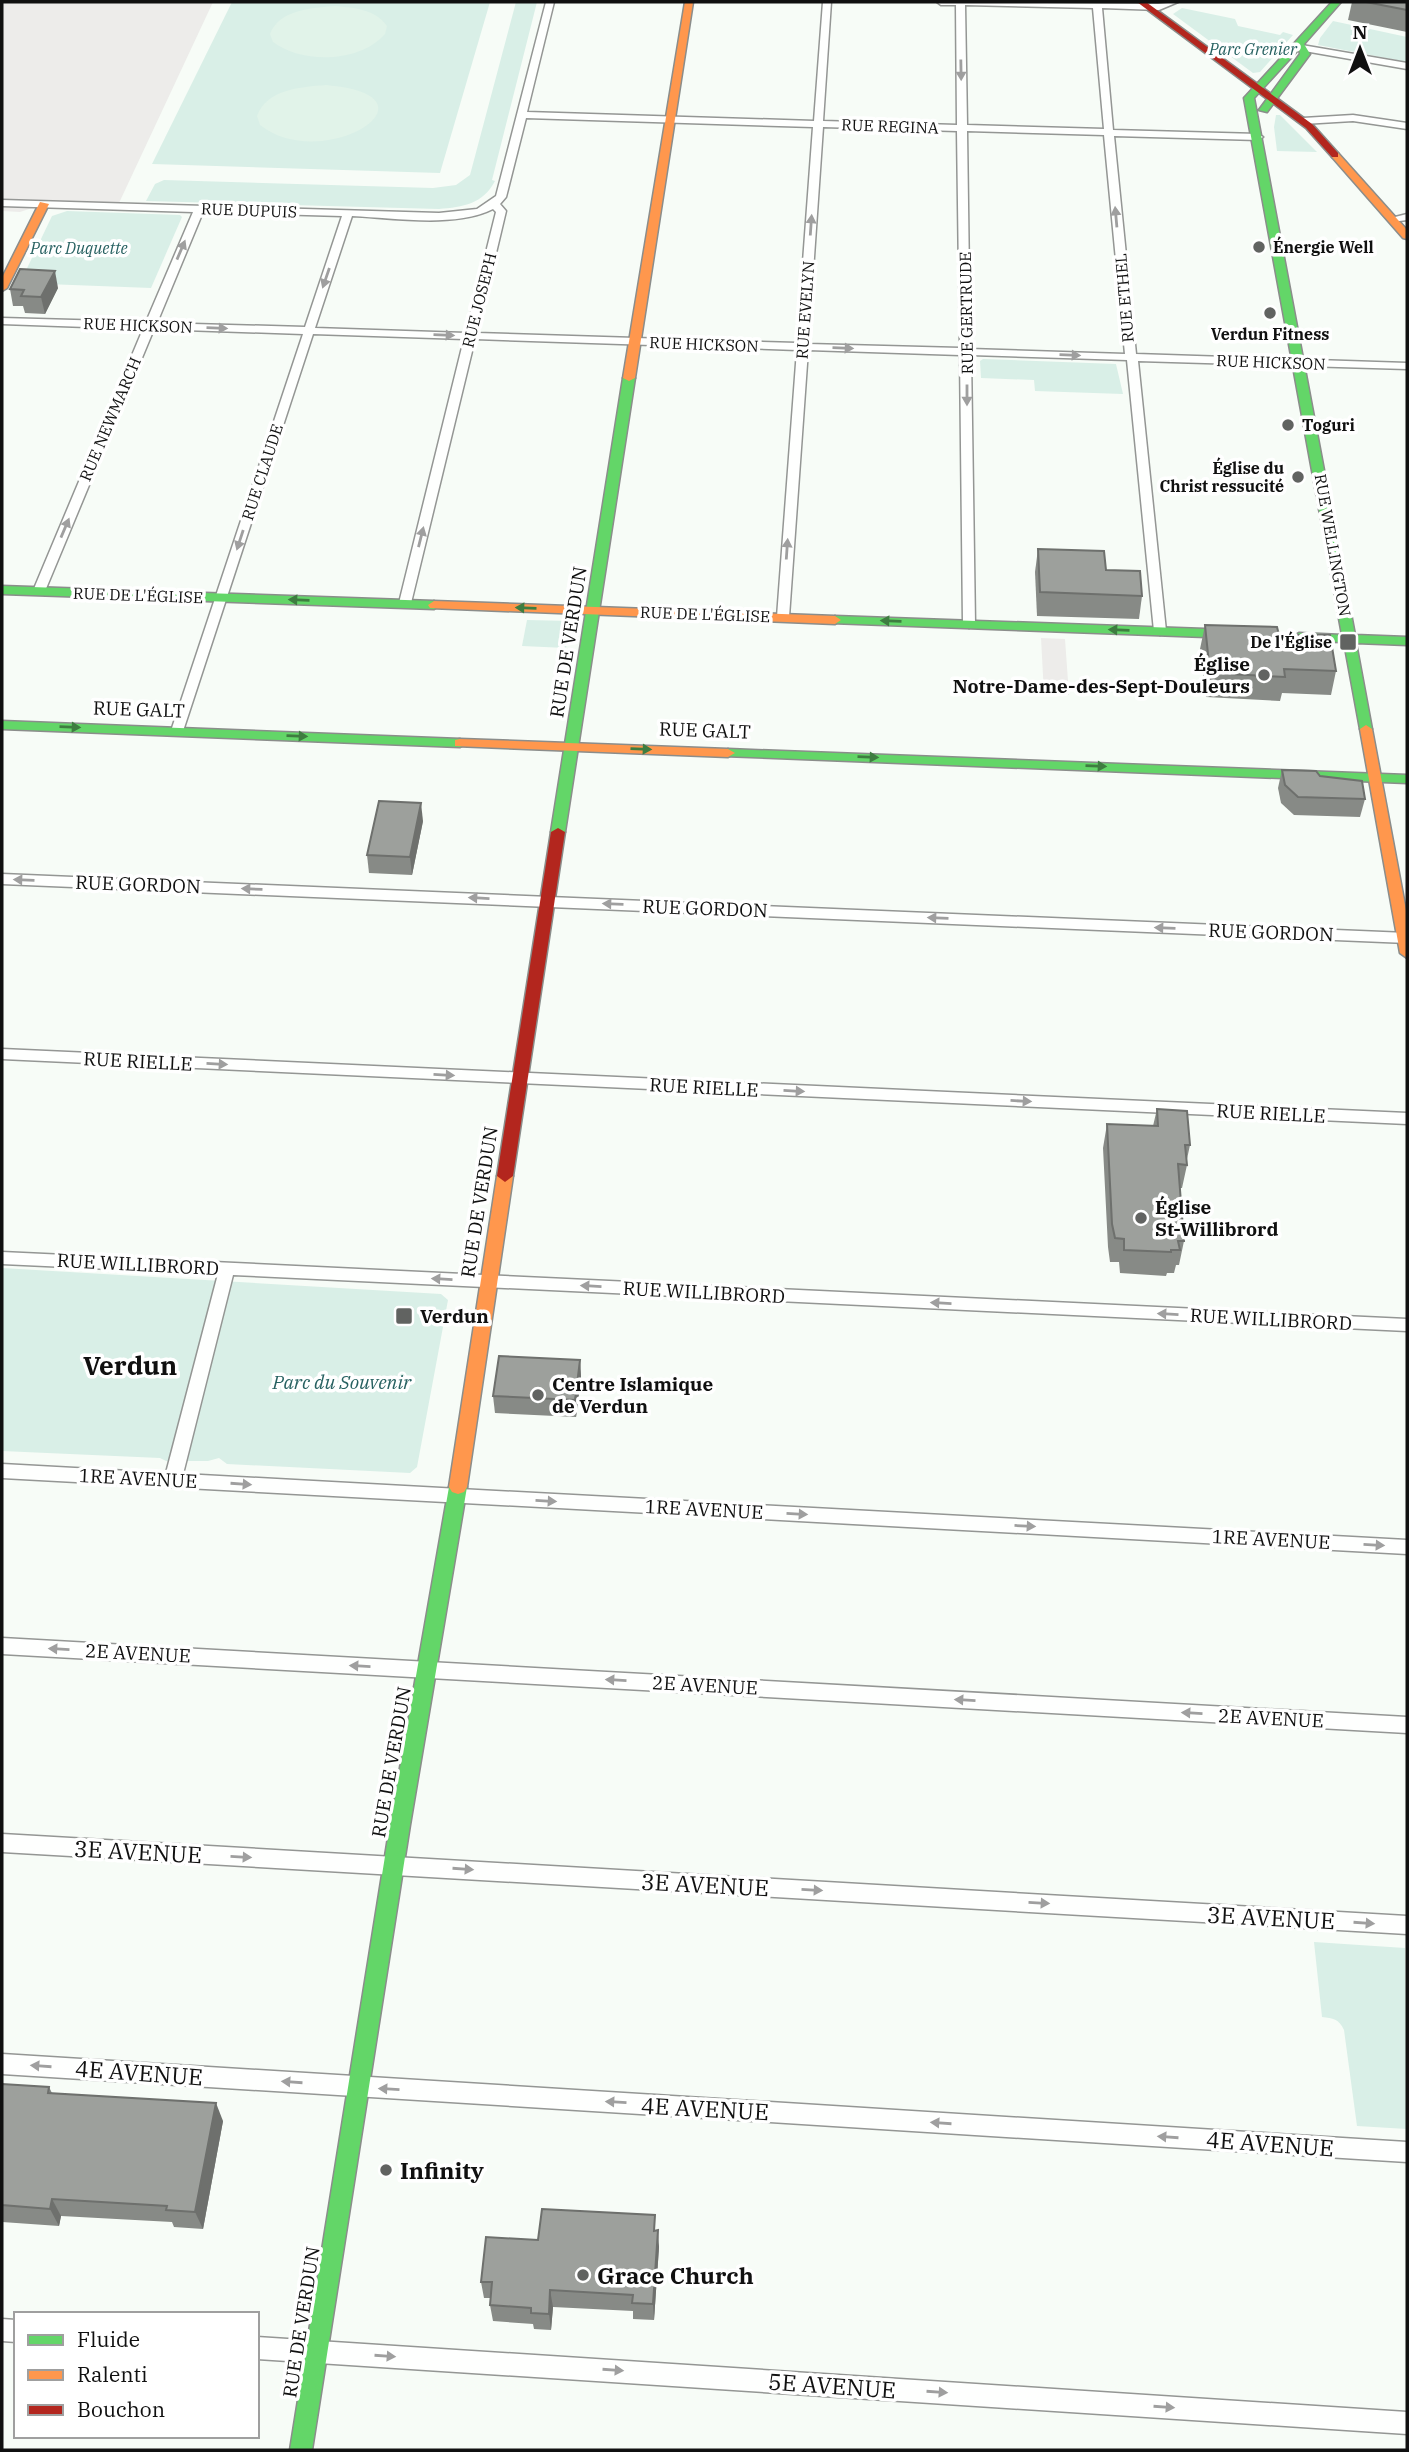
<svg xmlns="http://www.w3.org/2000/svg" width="1409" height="2452" font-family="'IBM Plex Serif',serif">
	<rect width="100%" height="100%" fill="#f7fcf7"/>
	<g fill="#edecea">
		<path d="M2,2h211l-94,201 -75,1 -24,8 -18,-1z"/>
		<path d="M1041,638l24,1 4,56 -25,-1z"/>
	</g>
	<g fill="#d9efe7">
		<path d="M232,2h258l-50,171 -288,-9z"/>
		<path d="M516,2h21l-45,178 3,1c-12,23 -32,26 -56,28l-293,-8 9,-17 9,-4 269,8 23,-3 14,-10z"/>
		<path d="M1182,8l53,11 3,7 42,9 3,-3 10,3 -33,37 -7,1 -80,-59z"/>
		<path d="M1333,21l74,16v25l-89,-17 2,-7z"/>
		<path d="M1276,115h4l37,37 -40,-1 -3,-24z"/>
		<path d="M67,211l113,4 2,2 -31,71 -131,-5 32,-67z"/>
		<path d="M983,359l133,5 7,30 -88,-3 -1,-11 -53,-2 -1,-17z"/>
		<path d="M527,620l44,1 -5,27 -44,-2z"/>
		<path d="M2,1268l439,26 7,6 -31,167 -7,6 -183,-9 -8,-6 -11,3h-42l-6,-3 -158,-7z"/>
		<path d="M1314,1942l91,6 2,181 -50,-3 -13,-96c-5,-11 -11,-12 -22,-13z"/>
	</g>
	<g fill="#e1f3e9">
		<path d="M335,6c20,2 40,3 52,20l-2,8c-25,29 -83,30 -112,8l-3,-8c10,-25 42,-26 65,-28z"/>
		<path d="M326,85c124,11 -3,90 -66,40l-3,-9c10,-27 44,-29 69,-31z"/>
	</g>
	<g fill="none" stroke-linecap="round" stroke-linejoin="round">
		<defs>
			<g id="street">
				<path d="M546,2h8l-27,110 287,9 9,-119h8l-8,119 134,4 -1,-120h-15l-4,-3 221,2 20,-2 -19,8 -57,-2 11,122 145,4 5,3 -5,3 -144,-4 22,218 271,9v6l-269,-8 28,270 -6,4 -6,-4 -27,-271 -156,-5 4,269 -6,4 -6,-4 -3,-269 -152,-5 -19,267 -6,4 -6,-4 20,-267 -322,-11 -64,264 -6,4 -6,-4 65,-264 -151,-5 -130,397 -1,3h-10l-1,-3 132,-397 -149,-5 -109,262 -2,3h-8l-2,-3 110,-262 -141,-5v-6l144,4 47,-110 -191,-6v-6l437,13 38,-4 19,-13zM965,5l128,3 11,121 -137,-4zM526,118l287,9 -16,216 -320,-10 29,-122 -6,-7 6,-7zM823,127l134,4 3,217 -152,-4zM967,131l137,4 21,219 -155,-5zM493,209l3,3 -30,121 -151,-5 37,-112c41,2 104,12 141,-7zM203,212l139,4 -37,111 -148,-4z"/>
				<path d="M1296,44l111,19v6l-114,-20 -2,-2z"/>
				<path d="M1353,115l54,8v6l-54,-8 -50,3 -5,-3 5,-3z"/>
				<path d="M1407,214v6l-15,2 -5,-3z"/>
				<path d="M2,874l1405,59v10l-1405,-59z"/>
				<path d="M2,1049l1405,64v11l-1405,-65z"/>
				<path d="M2,1252l1405,67v12l-1174,-56 -50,199 1224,66v14l-1405,-76v-14l164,9 52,-199 -216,-10z"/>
				<path d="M2,1638l1405,79v16l-1405,-79z"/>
				<path d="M2,1834l1405,82v18l-1405,-82z"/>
				<path d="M2,2054l1405,88v20l-1405,-88z"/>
				<path d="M2,2319l14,1v22l-14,-1z"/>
				<path d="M257,2337l1150,75v22l-1150,-75z"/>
			</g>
			<g id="fast">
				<path d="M1332,2h9l-37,42 6,10 -43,58 -8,-2 41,-56 -1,-5 -45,49 101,537 52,2v8l-51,-2 16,86 -6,4 -6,-4 -16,-87 -45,-1 -6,-4 6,-4 43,2 -98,-537z"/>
				<path d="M629,375l6,3 -70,454 -7,4 -7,-4 72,-454z"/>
				<path d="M2,586l432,15 6,4 -6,4 -432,-15z"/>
				<path d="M835,616l398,14 6,4 -6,4 -402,-15 -2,-3z"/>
				<path d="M2,721l458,18 7,4 -7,4 -458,-18z"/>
				<path d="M728,749l679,26v8l-684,-27 -2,-3z"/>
				<path d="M458,1480l6,2 3,5 -57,338 -98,625h-22l100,-625 59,-338 3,-5z"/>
			</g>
			<g id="slow">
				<path d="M685,2h8l-58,376 -6,3 -6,-3z"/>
				<path d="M1332,153h6l69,77v9l-4,-1 -71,-81z"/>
				<path d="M40,202l9,2 -42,84 -5,3v-13z"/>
				<path d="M434,601l401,15 6,4 -6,4 -405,-16 -2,-3z"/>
				<path d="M1366,725l6,4 35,187v42l-7,-5 -40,-224z"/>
				<path d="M460,739l268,10 7,4 -7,4 -273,-11v-6z"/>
				<path d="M505,1170l8,6 -46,311 -3,5 -6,2 -6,-2 -3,-5 48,-311z"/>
			</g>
			<g id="jam">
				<path d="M1137,2h9l166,122 26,29v4h-6l-26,-29z"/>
				<path d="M558,828l7,4 -52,344 -8,6 -8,-6 54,-344z"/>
			</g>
		</defs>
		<use href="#street" stroke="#949694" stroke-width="3"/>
		<use href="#fast" stroke="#8b8d8b" stroke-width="3"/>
		<use href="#slow" stroke="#8b8d8b" stroke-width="3"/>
		<use href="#jam" stroke="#8b8d8b" stroke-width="3"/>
		<use href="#street" fill="#fefffe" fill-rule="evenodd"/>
		<use href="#fast" fill="#63d668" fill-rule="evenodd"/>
		<use href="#slow" fill="#ff974d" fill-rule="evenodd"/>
		<use href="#jam" fill="#b3261e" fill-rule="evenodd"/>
	</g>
	<g fill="#878a86">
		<path d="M1352,2h55v30l-59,-12z"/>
		<path d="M58,288l-13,26 -20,-1 -2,-7h-10l-3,-17z"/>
		<path d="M1038,549l104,47 -3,23 -102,-3 -2,-44z"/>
		<path d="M1205,625l74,10 57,36 -5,24 -49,-2 -2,8 -74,-4 -6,-48z"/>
		<path d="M1282,770l38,6 45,23 -5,18 -66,-2 -13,-12 -3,-15z"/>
		<path d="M423,821l-11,54 -43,-2 -2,-18z"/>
		<path d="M1157,1109l33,36 -3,14v6l-5,23h-2l4,53 -5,24h-3l-2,8h-7l-1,3 -46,-3 -1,-11h-9l-2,-15 -5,-99 4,-24 46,2z"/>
		<path d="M580,1360l1,17 -5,40 -81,-4 -2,-17z"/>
		<path d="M2,2084l47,3 3,6 171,28 -20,108 -29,-2 -2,-5 -111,-6 -2,10 -57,-4z"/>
		<path d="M655,2231l4,16 -5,73 -21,-1v-8l-80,-4 -2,23 -17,-1 -1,-5 -40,-3 -3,-16v-7h-6l-3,-16 57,-42z"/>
	</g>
	<g fill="#6e706d">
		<path d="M55,271l3,17 -13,26 -4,-17z"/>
		<path d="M421,803l2,18 -11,54 -2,-18z"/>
		<path d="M580,1360l1,17 -5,40 -1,-17z"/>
		<path d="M216,2103l7,18 -20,108 -8,-17z"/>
		<path d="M52,2199l9,17 -2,10 -9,-17z"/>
		<path d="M658,2230l1,17 -5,73 -1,-16z"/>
		<path d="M550,2290l3,17 -2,23 -2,-16z"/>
	</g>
	<g fill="#9da09c" stroke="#6e706d" stroke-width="2">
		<path d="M1366,2h41v8z"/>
		<path d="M20,269l35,2 -14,26 -20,-1 3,-6 -14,-1z"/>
		<path d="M1038,549l66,2 2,19 34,1 2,25 -102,-4z"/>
		<path d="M1205,625l72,2 2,8h51l6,36 -52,-2 1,8 -75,-4z"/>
		<path d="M1282,770l34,1 4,5 42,5 3,18 -67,-2 -13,-12z"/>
		<path d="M379,801l42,2 -11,54 -43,-2z"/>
		<path d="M1157,1109l30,2 3,34h-5l2,20 -9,-1 6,77h-6l2,9h-9v2l-47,-2v-11l-9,-1 -3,-14 -5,-100 51,2z"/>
		<path d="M499,1356l81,4 -5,40 -82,-4z"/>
		<path d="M2,2084l47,3 -1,6 168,10 -21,109 -29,-2 1,-4 -115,-7 -2,10 -48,-4z"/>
		<path d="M542,2209l113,6 -1,16 4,-1 -5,74 -21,-1 1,-8 -83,-5 -1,24 -18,-1v-5l-41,-3 2,-23h-11l5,-45 52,3z"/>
	</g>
	<defs><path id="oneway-solid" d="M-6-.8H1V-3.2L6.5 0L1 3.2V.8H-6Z" transform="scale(1.75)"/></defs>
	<g fill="#9f9f9f">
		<use href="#oneway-solid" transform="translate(961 70) rotate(89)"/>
		<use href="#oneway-solid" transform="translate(1116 217) rotate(-95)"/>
		<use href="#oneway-solid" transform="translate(811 225) rotate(-86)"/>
		<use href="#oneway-solid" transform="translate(181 250) rotate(-67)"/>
		<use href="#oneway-solid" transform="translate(326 278) rotate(109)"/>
		<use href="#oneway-solid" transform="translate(217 328) rotate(2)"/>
		<use href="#oneway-solid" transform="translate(444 335) rotate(2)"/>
		<use href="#oneway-solid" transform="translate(843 348) rotate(2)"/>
		<use href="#oneway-solid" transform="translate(1070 355) rotate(2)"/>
		<use href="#oneway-solid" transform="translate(967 395) rotate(90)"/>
		<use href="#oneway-solid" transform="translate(65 528) rotate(-67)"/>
		<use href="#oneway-solid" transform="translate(421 537) rotate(-76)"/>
		<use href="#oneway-solid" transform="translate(240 540) rotate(108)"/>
		<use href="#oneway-solid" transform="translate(787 549) rotate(-86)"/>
		<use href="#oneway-solid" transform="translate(24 880) rotate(-178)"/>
		<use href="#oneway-solid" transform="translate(252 889) rotate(-178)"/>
		<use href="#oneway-solid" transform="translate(479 898) rotate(-177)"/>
		<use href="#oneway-solid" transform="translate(613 904) rotate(-178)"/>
		<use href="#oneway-solid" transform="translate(938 918) rotate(-178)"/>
		<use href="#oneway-solid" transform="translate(1165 928) rotate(-178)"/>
		<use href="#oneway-solid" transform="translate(217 1064) rotate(3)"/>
		<use href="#oneway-solid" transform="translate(444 1075) rotate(3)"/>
		<use href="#oneway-solid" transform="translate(794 1091) rotate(3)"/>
		<use href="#oneway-solid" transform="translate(1021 1101) rotate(3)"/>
		<use href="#oneway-solid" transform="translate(442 1279) rotate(-177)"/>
		<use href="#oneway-solid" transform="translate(591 1286) rotate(-177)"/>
		<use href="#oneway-solid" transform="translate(941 1303) rotate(-177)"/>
		<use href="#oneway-solid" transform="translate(1168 1314) rotate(-177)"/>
		<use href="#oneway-solid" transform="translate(241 1484) rotate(4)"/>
		<use href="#oneway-solid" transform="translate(546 1501) rotate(3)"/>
		<use href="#oneway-solid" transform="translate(797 1514) rotate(3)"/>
		<use href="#oneway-solid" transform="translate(1025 1526) rotate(3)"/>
		<use href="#oneway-solid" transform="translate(1374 1545) rotate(3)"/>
		<use href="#oneway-solid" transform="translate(59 1649) rotate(-177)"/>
		<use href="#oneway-solid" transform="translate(360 1666) rotate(-177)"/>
		<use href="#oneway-solid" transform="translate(616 1680) rotate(-177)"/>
		<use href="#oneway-solid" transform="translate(965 1700) rotate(-177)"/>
		<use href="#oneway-solid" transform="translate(1192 1713) rotate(-177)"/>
		<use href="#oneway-solid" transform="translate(241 1857) rotate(3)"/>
		<use href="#oneway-solid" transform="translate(463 1869) rotate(4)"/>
		<use href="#oneway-solid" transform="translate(812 1890) rotate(3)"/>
		<use href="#oneway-solid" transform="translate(1039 1903) rotate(3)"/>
		<use href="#oneway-solid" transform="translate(1364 1923) rotate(4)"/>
		<use href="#oneway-solid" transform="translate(41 2066) rotate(-176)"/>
		<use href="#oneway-solid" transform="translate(292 2082) rotate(-176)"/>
		<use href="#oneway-solid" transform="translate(389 2089) rotate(-177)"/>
		<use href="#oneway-solid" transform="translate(616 2102) rotate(-177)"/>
		<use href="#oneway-solid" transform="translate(941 2123) rotate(-176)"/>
		<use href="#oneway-solid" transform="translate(1168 2137) rotate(-176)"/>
		<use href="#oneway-solid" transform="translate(385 2356) rotate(4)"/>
		<use href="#oneway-solid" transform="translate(613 2370) rotate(4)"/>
		<use href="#oneway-solid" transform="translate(937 2392) rotate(4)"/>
		<use href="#oneway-solid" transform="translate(1164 2407) rotate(4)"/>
	</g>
	<g fill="#3e7d40">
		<use href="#oneway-solid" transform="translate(299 600) rotate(-178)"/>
		<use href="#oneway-solid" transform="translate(526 608) rotate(-178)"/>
		<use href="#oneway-solid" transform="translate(891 621) rotate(-178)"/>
		<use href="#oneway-solid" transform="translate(1119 630) rotate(-178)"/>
		<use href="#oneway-solid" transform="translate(70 727) rotate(2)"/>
		<use href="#oneway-solid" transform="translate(297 736) rotate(2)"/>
		<use href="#oneway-solid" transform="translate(641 749) rotate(2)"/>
		<use href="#oneway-solid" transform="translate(868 757) rotate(2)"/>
		<use href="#oneway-solid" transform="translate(1096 766) rotate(2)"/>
	</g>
	<g fill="#616361" stroke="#fff" stroke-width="2.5">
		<circle cx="1259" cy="247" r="7"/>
		<circle cx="1270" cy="313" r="7"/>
		<circle cx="1288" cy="425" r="7"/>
		<circle cx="1298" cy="477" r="7"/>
		<rect x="1339" y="633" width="18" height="18" rx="3.5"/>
		<circle cx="1264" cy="675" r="7"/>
		<circle cx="1141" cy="1218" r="7"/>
		<rect x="395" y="1307" width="18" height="18" rx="3.5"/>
		<circle cx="538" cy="1395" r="7"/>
		<circle cx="386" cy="2170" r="7"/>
		<circle cx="583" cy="2275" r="7"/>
	</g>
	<g text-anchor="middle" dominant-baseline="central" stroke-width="7" stroke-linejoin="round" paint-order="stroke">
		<g font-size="16" font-style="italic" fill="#276161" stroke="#fff">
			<text x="1253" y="49">Parc Grenier</text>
			<text x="79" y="248">Parc Duquette</text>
		</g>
		<g font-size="16" fill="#101010" stroke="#fff">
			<text transform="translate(890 126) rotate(2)">RUE REGINA</text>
			<text transform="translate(249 210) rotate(2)">RUE DUPUIS</text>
			<text transform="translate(1124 298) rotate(-95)">RUE ETHEL</text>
			<text transform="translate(479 300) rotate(-76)">RUE JOSEPH</text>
			<text transform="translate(805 310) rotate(-86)">RUE EVELYN</text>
			<text transform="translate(966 313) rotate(-91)">RUE GERTRUDE</text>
			<text transform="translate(138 325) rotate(2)">RUE HICKSON</text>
			<text transform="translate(704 344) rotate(2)">RUE HICKSON</text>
			<text transform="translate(1271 362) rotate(2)">RUE HICKSON</text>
			<text transform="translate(110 419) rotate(-67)">RUE NEWMARCH</text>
			<text transform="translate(262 472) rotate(-72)">RUE CLAUDE</text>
			<text transform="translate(1333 545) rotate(80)">RUE WELLINGTON</text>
			<text transform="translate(138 595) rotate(2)">RUE DE L'ÉGLISE</text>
			<text transform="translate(705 614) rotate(2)">RUE DE L'ÉGLISE</text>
		</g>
		<g font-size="16" font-weight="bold" fill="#101010" stroke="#fff" text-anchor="start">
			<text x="1273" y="247">Énergie Well</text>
			<text x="1270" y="334" text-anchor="middle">Verdun Fitness</text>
			<text x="1302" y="425">Toguri</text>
			<text x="1284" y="468" text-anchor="end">Église du<tspan x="1284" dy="18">Christ ressucité</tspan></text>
			<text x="1332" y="642" text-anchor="end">De l'Église</text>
		</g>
		<g font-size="19" fill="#101010" stroke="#fff">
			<text transform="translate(568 642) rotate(-81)">RUE DE VERDUN</text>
			<text transform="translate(139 709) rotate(2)">RUE GALT</text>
			<text transform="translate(705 730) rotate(2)">RUE GALT</text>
			<text transform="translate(138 884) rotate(2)">RUE GORDON</text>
			<text transform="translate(705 908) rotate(2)">RUE GORDON</text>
			<text transform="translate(1271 932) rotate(2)">RUE GORDON</text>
			<text transform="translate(138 1061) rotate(3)">RUE RIELLE</text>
			<text transform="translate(704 1087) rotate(3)">RUE RIELLE</text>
			<text transform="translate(1271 1113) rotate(3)">RUE RIELLE</text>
			<text transform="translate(479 1202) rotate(-81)">RUE DE VERDUN</text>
			<text transform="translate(138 1264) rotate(3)">RUE WILLIBRORD</text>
			<text transform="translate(704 1292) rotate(3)">RUE WILLIBRORD</text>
			<text transform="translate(1271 1319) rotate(3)">RUE WILLIBRORD</text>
			<text transform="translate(138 1478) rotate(3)">1RE AVENUE</text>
			<text transform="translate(704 1509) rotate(3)">1RE AVENUE</text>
			<text transform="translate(1271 1539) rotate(3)">1RE AVENUE</text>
			<text transform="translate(138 1653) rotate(3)">2E AVENUE</text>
			<text transform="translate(705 1685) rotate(3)">2E AVENUE</text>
			<text transform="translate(1271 1718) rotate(3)">2E AVENUE</text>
			<text transform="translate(391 1762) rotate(-80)">RUE DE VERDUN</text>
			<text transform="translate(301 2322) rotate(-81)">RUE DE VERDUN</text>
		</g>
		<g font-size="19" font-weight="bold" fill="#101010" stroke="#fff" text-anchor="start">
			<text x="1250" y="664" text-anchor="end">Église<tspan x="1250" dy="22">Notre-Dame-des-Sept-Douleurs</tspan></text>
			<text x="1155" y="1207">Église<tspan x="1155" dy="22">St-Willibrord</tspan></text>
			<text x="420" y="1316">Verdun</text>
			<text x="552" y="1384">Centre Islamique<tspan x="552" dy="22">de Verdun</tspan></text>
		</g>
		<g font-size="19" font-style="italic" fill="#276161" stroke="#fff">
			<text x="342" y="1382">Parc du Souvenir</text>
		</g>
		<g font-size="23" fill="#101010" stroke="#fff">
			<text transform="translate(138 1851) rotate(3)">3E AVENUE</text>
			<text transform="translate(705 1884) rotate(3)">3E AVENUE</text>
			<text transform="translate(1271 1917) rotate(3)">3E AVENUE</text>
			<text transform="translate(139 2072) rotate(4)">4E AVENUE</text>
			<text transform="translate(705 2108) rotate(3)">4E AVENUE</text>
			<text transform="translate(1270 2143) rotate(4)">4E AVENUE</text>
			<text transform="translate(832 2385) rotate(4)">5E AVENUE</text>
		</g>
		<g font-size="23" font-weight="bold" fill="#101010" stroke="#fff" text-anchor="start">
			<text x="400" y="2170">Infinity</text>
			<text x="597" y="2275">Grace Church</text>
		</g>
		<g font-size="26" font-weight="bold" fill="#101010" stroke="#fff">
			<text x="130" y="1365">Verdun</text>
		</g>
	</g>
	<rect width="1409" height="2452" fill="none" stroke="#101010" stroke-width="7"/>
	<rect x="14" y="2312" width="245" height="126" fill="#ffffff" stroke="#9f9f9f" stroke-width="2"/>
	<rect x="28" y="2335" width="35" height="10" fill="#63d668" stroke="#9f9f9f" stroke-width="2"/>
	<text x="77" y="2347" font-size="21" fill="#101010">Fluide</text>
	<rect x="28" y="2370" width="35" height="10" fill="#ff974d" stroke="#9f9f9f" stroke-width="2"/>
	<text x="77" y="2382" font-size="21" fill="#101010">Ralenti</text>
	<rect x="28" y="2405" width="35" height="10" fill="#b3261e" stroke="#9f9f9f" stroke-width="2"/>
	<text x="77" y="2417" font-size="21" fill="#101010">Bouchon</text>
	<g transform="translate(1360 49)" stroke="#ffffff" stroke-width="5" paint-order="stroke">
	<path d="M0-5L12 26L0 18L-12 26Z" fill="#101010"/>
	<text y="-10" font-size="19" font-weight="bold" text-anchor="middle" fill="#101010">N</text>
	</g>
</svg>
